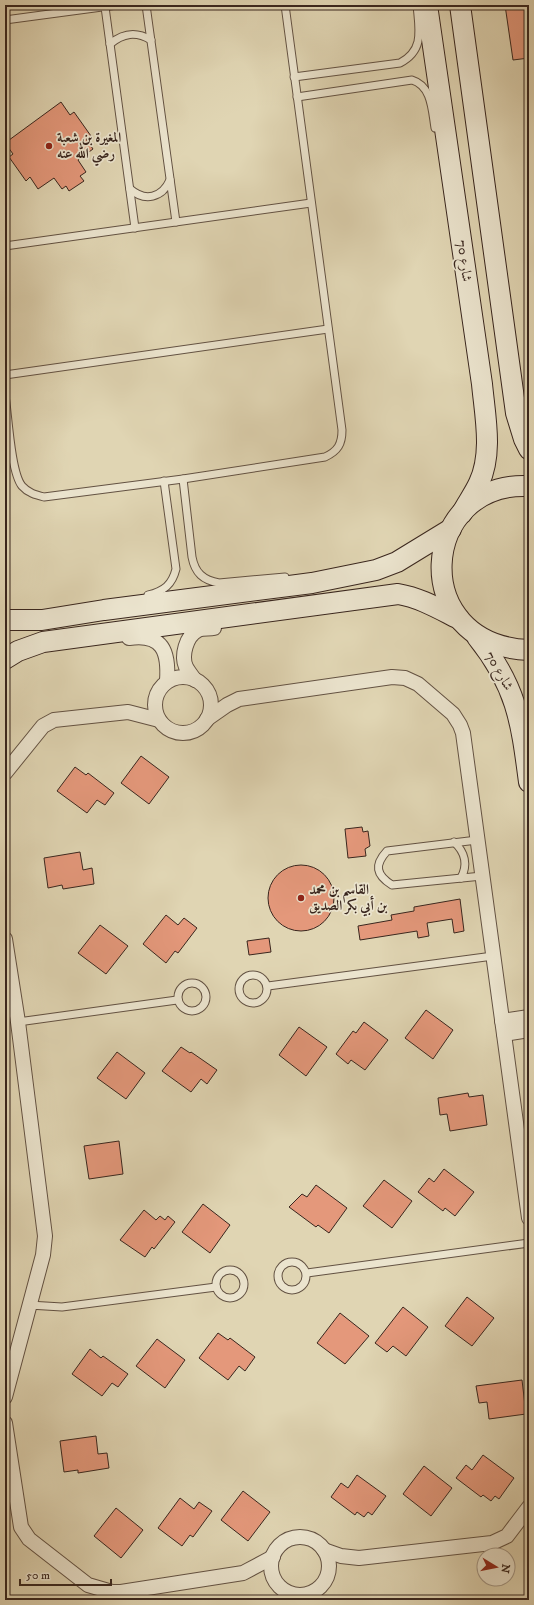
<svg xmlns="http://www.w3.org/2000/svg" width="534" height="1605" font-family="'IM FELL DW Pica',Amiri,serif">
	<rect width="100%" height="100%" fill="#e0d5b3"/>
	<filter id="stains"><feTurbulence type="fractalNoise" baseFrequency=".005" numOctaves="4"/><feColorMatrix values="0 0 0 0 .2 0 0 0 0 .09 0 0 0 0 .02 0 0 0 .5 -.17"/></filter>
	<radialGradient id="worn" r=".72"><stop offset=".6" stop-color="#630" stop-opacity="0"/><stop offset="1" stop-color="#630" stop-opacity=".3"/></radialGradient>
	<g fill="#e4987b" stroke="#39261e">
		<path d="M505,5h24v53l-16,2z"/>
		<path d="M61,102l9,13 4,-3 17,24 -5,3 7,10 -15,11 8,12 -6,4 4,5 -15,10 -3,-5 -4,3 -8,-11 -16,11 -8,-12 -4,4 -17,-24 4,-3 -8,-11z"/>
		<path d="M141,756l28,21 -20,27 -28,-21z"/>
		<path d="M75,767l11,8 2,-2 26,20 -9,12 -8,-5 -10,13 -30,-22z"/>
		<path d="M362,827l1,5 5,-1 2,15 -5,3 1,7 -18,2 -3,-29z"/>
		<path d="M80,852l3,18 9,-2 2,16 -31,5 -1,-4 -14,3 -4,-30z"/>
		<circle cx="301" cy="898" r="33"/>
		<path d="M460,899l4,32 -10,2 -2,-14 -25,4 2,13 -11,2 -1,-7 -57,9 -2,-14 34,-6 -1,-5 23,-4v-4z"/>
		<path d="M166,915l12,10 6,-7 13,10 -19,25 -3,-2 -9,12 -23,-19z"/>
		<path d="M100,925l28,21 -22,28 -28,-21z"/>
		<path d="M269,938l2,14 -22,3 -2,-14z"/>
		<path d="M426,1010l27,20 -20,29 -28,-21z"/>
		<path d="M364,1022l24,18 -23,30 -14,-10 -3,4 -12,-10 17,-23 3,2z"/>
		<path d="M299,1027l28,20 -21,29 -27,-21z"/>
		<path d="M181,1047l9,6 1,-1 26,18 -10,14 -6,-5 -10,13 -29,-21z"/>
		<path d="M117,1052l28,21 -19,26 -29,-21z"/>
		<path d="M468,1093l1,4 14,-2 4,30 -37,6 -3,-17 -7,1 -2,-17z"/>
		<path d="M119,1141l4,33 -34,5 -5,-33z"/>
		<path d="M444,1169l30,23 -19,24 -10,-8 -2,3 -25,-19 11,-14 5,4z"/>
		<path d="M384,1180l28,21 -20,27 -29,-22z"/>
		<path d="M316,1185l31,23 -18,25 -11,-8 -2,2 -27,-20 13,-13 5,3z"/>
		<path d="M203,1204l27,21 -20,28 -28,-21z"/>
		<path d="M144,1210l12,10 4,-4 5,4 3,-4 7,6 -21,27 -2,-2 -7,10 -25,-17z"/>
		<path d="M467,1297l27,21 -22,28 -27,-20z"/>
		<path d="M403,1307l25,20 -22,29 -13,-10 -6,6 -12,-9z"/>
		<path d="M340,1313l29,23 -24,28 -28,-21z"/>
		<path d="M218,1333l10,7 2,-2 25,19 -10,14 -6,-5 -11,14 -29,-22z"/>
		<path d="M157,1339l28,21 -20,28 -29,-22z"/>
		<path d="M90,1349l11,9 2,-2 25,18 -10,13 -6,-4 -10,13 -30,-22z"/>
		<path d="M522,1380l4,34 -37,5 -2,-17 -8,1 -3,-17z"/>
		<path d="M96,1436l2,18 9,-1 2,15 -31,5v-3l-14,2 -4,-31z"/>
		<path d="M483,1455l31,23 -15,21 -4,-3 -4,5 -8,-6 -2,2 -25,-19 10,-13 6,5z"/>
		<path d="M424,1466l28,22 -21,28 -28,-22z"/>
		<path d="M357,1475l29,21 -14,19 -4,-3 -4,5 -7,-5 -2,3 -24,-18 10,-14 7,5z"/>
		<path d="M243,1491l27,21 -22,29 -27,-21z"/>
		<path d="M180,1498l14,11 5,-7 13,9 -19,26 -3,-2 -8,11 -24,-18z"/>
		<path d="M116,1508l27,22 -22,28 -27,-22z"/>
	</g>
	<g fill="none" stroke-linecap="round" stroke-linejoin="round">
		<defs>
			<g id="service">
				<path d="M146,5l30,217"/>
				<path d="M105,7l30,221"/>
				<path d="M5,20l112,-15"/>
				<path d="M110,44c13,-11 26,-13 41,-4"/>
				<path d="M294,77l106,-14c25,-13 19,-34 17,-58"/>
				<path d="M297,97l115,-17c20,6 20,30 23,48"/>
				<path d="M130,189c15,13 32,9 40,-9"/>
				<path d="M5,246l306,-43"/>
				<path d="M5,375l323,-46"/>
				<path d="M5,395c3,20 6,78 17,91 6,7 14,9 22,11l139,-18 142,-22c13,-6 17,-13 17,-27l-57,-425"/>
				<path d="M183,479l9,78c3,16 11,23 27,26l66,-6"/>
				<path d="M148,595c16,-4 24,-10 28,-26l-12,-88"/>
				<path d="M477,840l-90,11c-13,14 -11,24 5,34l90,-9"/>
				<path d="M454,842c11,10 14,23 7,36"/>
				<circle cx="253" cy="989" r="14"/>
				<circle cx="192" cy="997" r="14"/>
				<path d="M268,986l225,-30"/>
				<path d="M18,1022l159,-22"/>
				<circle cx="292" cy="1276" r="14"/>
				<circle cx="230" cy="1284" r="14"/>
				<path d="M307,1273l222,-30"/>
				<path d="M29,1305l33,2 154,-20"/>
			</g>
			<g id="minor">
				<path d="M129,638c34,-5 40,14 38,43"/>
				<circle cx="183" cy="705" r="28"/>
				<path d="M195,680c-3,-4 -7,-9 -9,-13 -5,-11 0,-31 12,-37 4,-2 11,-1 16,-2"/>
				<path d="M207,719l20,-14 12,-6 153,-22 13,1 13,6 35,30 7,11 3,8 66,485"/>
				<path d="M5,773l38,-47 11,-6 74,-8 31,8"/>
				<path d="M5,939l13,83 27,214 -2,19 -38,142"/>
				<path d="M502,1021l27,-4"/>
				<path d="M504,1034l25,-4"/>
				<path d="M5,1423l16,104 8,12 59,46 24,7h9l122,-19 30,-16"/>
				<circle cx="300" cy="1566" r="29"/>
				<path d="M324,1550l17,6 18,2 133,-15 15,-7 22,-29"/>
			</g>
			<g id="secondary">
				<path d="M427,5l55,379c3,32 11,69 -3,99 -5,11 -12,20 -17,30"/>
				<path d="M460,5l56,408 8,26 5,10"/>
				<path d="M529,486c-110,-5 -123,159 0,164"/>
				<path d="M5,620h37l62,-10 208,-27 64,-13 21,-8 54,-33"/>
				<path d="M477,637c40,50 44,84 52,145"/>
				<path d="M5,659l13,-8 25,-9 355,-48c23,4 41,15 61,25"/>
			</g>
		</defs>
		<use href="#service" stroke="#635243" stroke-width="9"/>
		<use href="#minor" stroke="#635243" stroke-width="16"/>
		<use href="#secondary" stroke="#39261e" stroke-width="22"/>
		<use href="#service" stroke="#ebe4ce" stroke-width="7"/>
		<use href="#minor" stroke="#ebe4ce" stroke-width="14"/>
		<use href="#secondary" stroke="#ebe4ce" stroke-width="20"/>
	</g>
	<g fill="#8f2418" stroke="#ebe4ce" stroke-width="1.5">
		<circle cx="49" cy="146" r="4"/>
		<circle cx="301" cy="898" r="4"/>
	</g>
	<g text-anchor="middle" dominant-baseline="central" stroke-width="3.5" stroke-linejoin="round" paint-order="stroke">
		<g font-size="14" font-weight="bold" fill="#39261e" stroke="#ebe4ce" text-anchor="start">
			<text x="57" y="138">المغيرة بن شعبة<tspan x="57" dy="16">رضي الله عنه</tspan></text>
			<text x="309" y="890">القاسم بن محمد<tspan x="309" dy="16">بن أبي بكر الصديق</tspan></text>
		</g>
		<g font-size="14" fill="#39261e" stroke="#ebe4ce">
			<text transform="translate(464 261) rotate(82)">شارع 70</text>
			<text transform="translate(499 671) rotate(60)">شارع 70</text>
		</g>
	</g>
	<rect width="534" height="1605" fill="none" stroke="#e0d5b3" stroke-width="20"/>
	<rect x="6" y="6" width="522" height="1593" fill="none" stroke="#39261e" stroke-width="2"/>
	<rect x="10" y="10" width="514" height="1585" fill="none" stroke="#39261e"/>
	<g transform="translate(496 1567) rotate(100)"><circle r="19" fill="#ebe4ce" stroke="#a49888"/>
	<path d="M0-3L7 15L0 10L-7 15Z" fill="#8f2418"/>
	<text y="-6" font-size="11" font-weight="bold" text-anchor="middle" fill="#39261e">N</text>
	</g>
	<path d="M20 1579v6h91v-6" fill="none" stroke="#39261e" stroke-width="2"/>
	<text x="26" y="1579" font-size="12" fill="#39261e" stroke="#ebe4ce" stroke-width="3" paint-order="stroke">50 m</text>
	<rect width="100%" height="100%" filter="url(#stains)"/>
	<rect width="100%" height="100%" fill="url(#worn)"/>
</svg>
